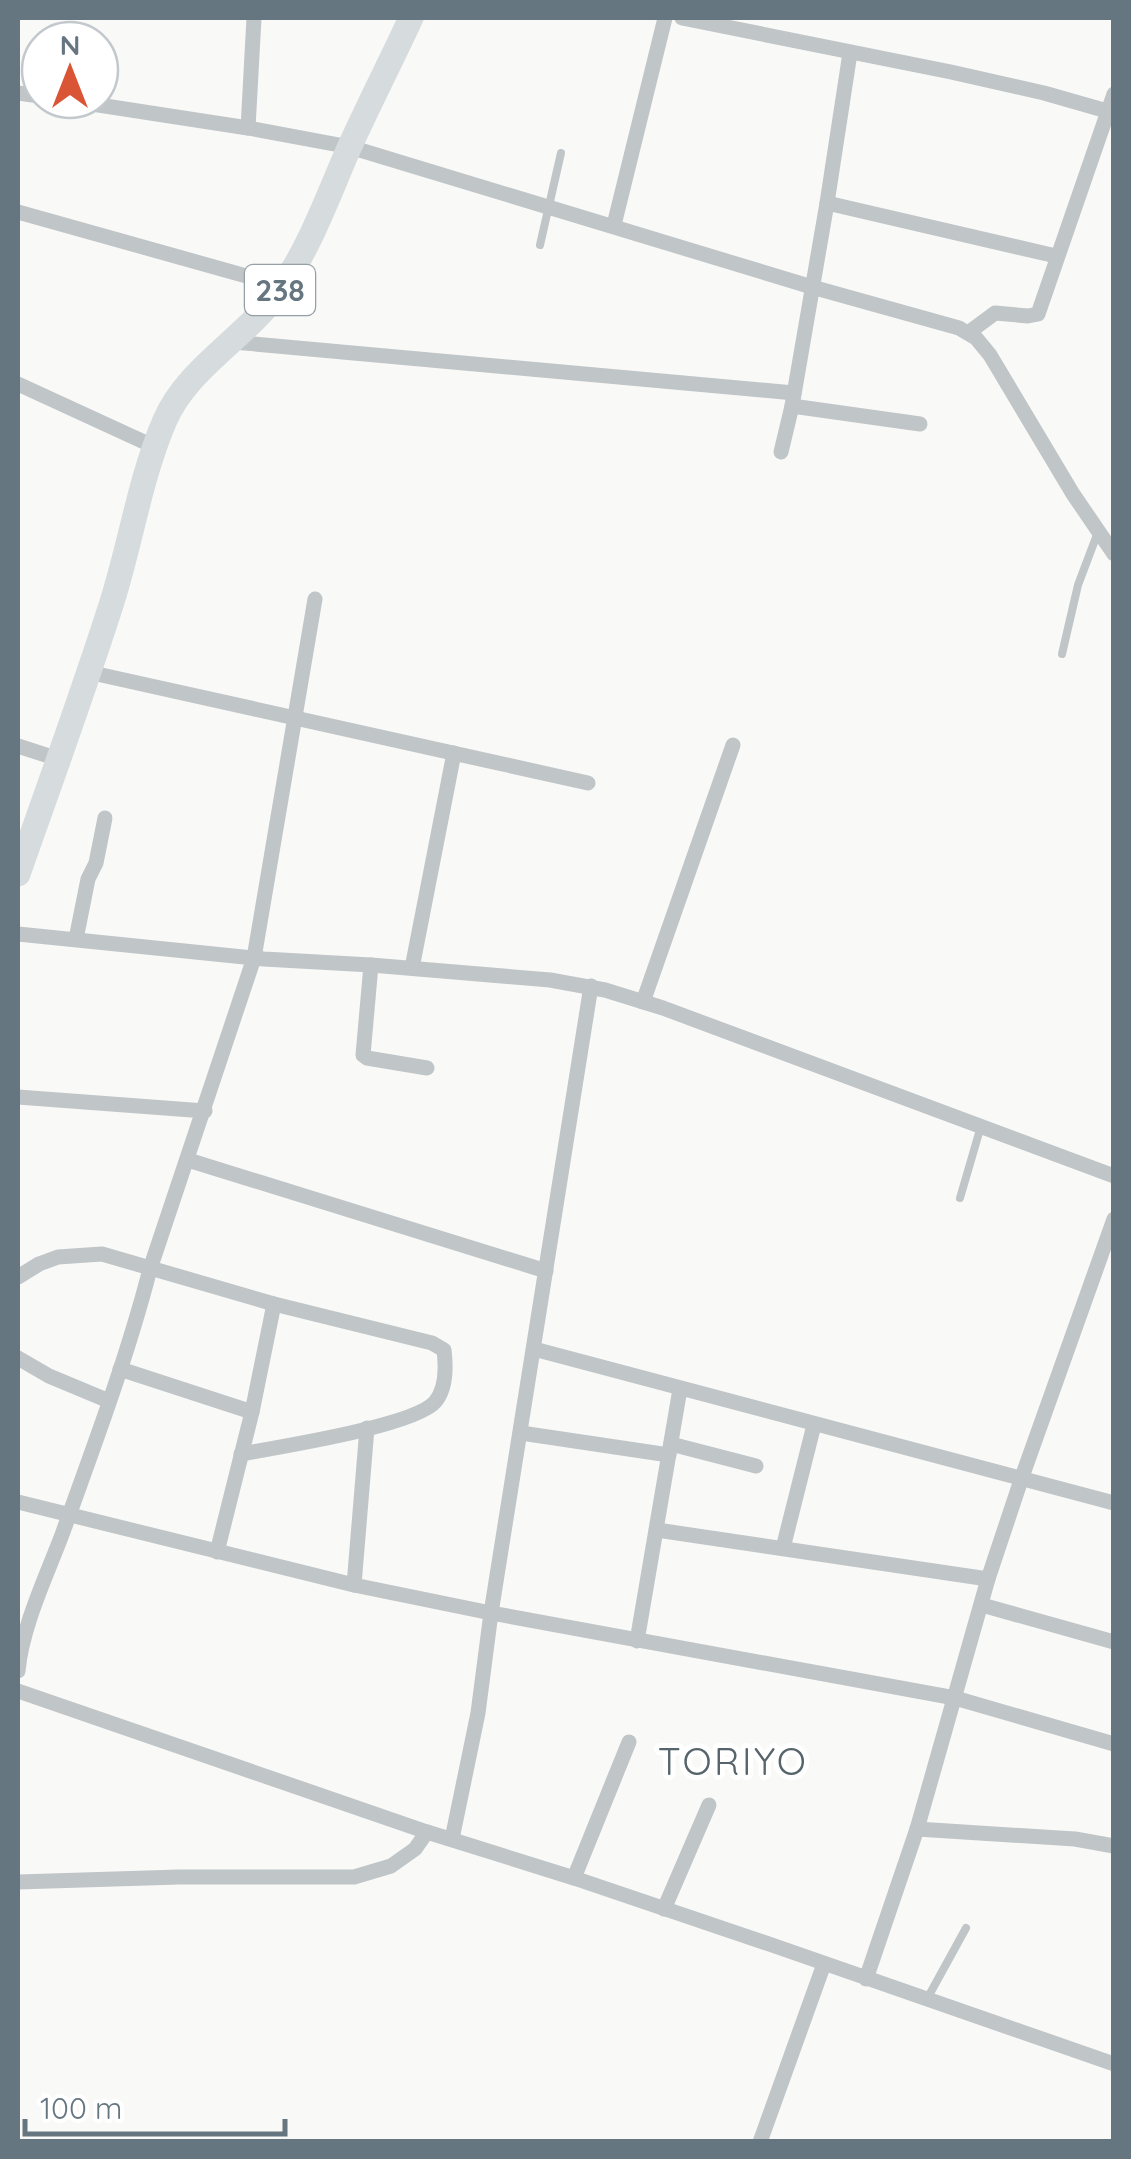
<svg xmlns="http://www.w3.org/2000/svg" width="1131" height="2159" font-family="Quicksand,sans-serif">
	<rect width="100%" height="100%" fill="#f9f9f7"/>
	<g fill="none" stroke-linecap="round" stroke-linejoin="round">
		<g stroke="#c0c5c8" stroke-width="8">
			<path d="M540,245l21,-92"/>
			<path d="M1062,654l16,-69 20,-53"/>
			<path d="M960,1198l21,-72"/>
			<path d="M927,1999l39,-71"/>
		</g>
		<g stroke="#c0c5c8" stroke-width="15">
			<path d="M682,18l269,54 93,21 70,20"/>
			<path d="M18,93l22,3"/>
			<path d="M66,100l182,28 102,19 462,140 147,41 17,10 14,17 83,139 41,60"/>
			<path d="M248,128l6,-110"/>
			<path d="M827,203l229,53"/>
			<path d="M18,212l264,74"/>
			<path d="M614,225l51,-207"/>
			<path d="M968,333l27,-20 33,3 10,-2 76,-220"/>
			<path d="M233,342l561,51"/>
			<path d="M18,384l137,63"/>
			<path d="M792,406l35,-203 23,-150"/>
			<path d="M781,452l11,-46 128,18"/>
			<path d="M88,672l500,111"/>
			<path d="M18,746l40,13"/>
			<path d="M18,934l246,25 107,6 179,15 55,10 58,18 451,168"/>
			<path d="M76,939l12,-60 8,-16 9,-45"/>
			<path d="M371,965l-8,90 4,3 60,10"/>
			<path d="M412,968l42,-215"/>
			<path d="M643,1002l90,-257"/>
			<path d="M18,1097l187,14"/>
			<path d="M188,1160l358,111"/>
			<path d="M18,1277l21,-13 19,-7 44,-3 172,50 158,39 12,7c2,16 2,39 -9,52 -21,24 -157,45 -194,52"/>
			<path d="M534,1349l580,154"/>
			<path d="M18,1358l31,18 60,25"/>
			<path d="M120,1369l132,43 -35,140"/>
			<path d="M252,1412l22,-108"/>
			<path d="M521,1433l148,22"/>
			<path d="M671,1444l85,22"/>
			<path d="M18,1502l336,83 137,28 464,85 159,46"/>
			<path d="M657,1530l331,49"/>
			<path d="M783,1548l31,-123"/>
			<path d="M354,1585l13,-157"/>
			<path d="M982,1605l132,37"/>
			<path d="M637,1641l43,-252"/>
			<path d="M18,1671c4,-45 29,-96 45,-139 31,-86 64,-174 87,-263l104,-311 61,-359"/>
			<path d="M18,1691l409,141 147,46 198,67 342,119"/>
			<path d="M917,1829l158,10 39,7"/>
			<path d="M452,1839l26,-126 13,-100 100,-627"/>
			<path d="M574,1878l55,-136"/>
			<path d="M18,1882l161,-5h175l37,-11 24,-17 12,-17"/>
			<path d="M664,1909l45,-104"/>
			<path d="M866,1979l51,-150 71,-250 34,-102 92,-258"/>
			<path d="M760,2142l64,-178"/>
		</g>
		<path stroke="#d6dbde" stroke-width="25" d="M18,874c32,-91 65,-181 94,-272 19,-60 28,-124 53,-182 23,-53 82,-83 115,-130 30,-43 48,-94 69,-142 20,-44 42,-87 62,-130"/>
	</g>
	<g text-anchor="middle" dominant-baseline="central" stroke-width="10" stroke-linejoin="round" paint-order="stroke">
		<rect fill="#fff" stroke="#949fa6" stroke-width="2.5" x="245" y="265" width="70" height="50" rx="8"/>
		<g font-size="30" font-weight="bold" fill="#667680">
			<text x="280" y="290">238</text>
		</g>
		<g font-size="38" letter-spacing="2.5" fill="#57646c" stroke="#fff">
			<text x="733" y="1761">TORIYO</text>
		</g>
	</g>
	<rect width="1131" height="2159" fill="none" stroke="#667680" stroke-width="40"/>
	<g transform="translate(70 70)"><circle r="48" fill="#ffffff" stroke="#c2c8cc" stroke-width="2.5"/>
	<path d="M0-8L18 38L0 25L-18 38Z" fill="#da5536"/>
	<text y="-15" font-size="28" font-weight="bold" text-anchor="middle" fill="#667680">N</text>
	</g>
	<path d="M25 2119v15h260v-15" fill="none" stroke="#667680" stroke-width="5"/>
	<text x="40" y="2119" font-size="30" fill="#667680" stroke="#ffffff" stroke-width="8" paint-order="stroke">100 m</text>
</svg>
